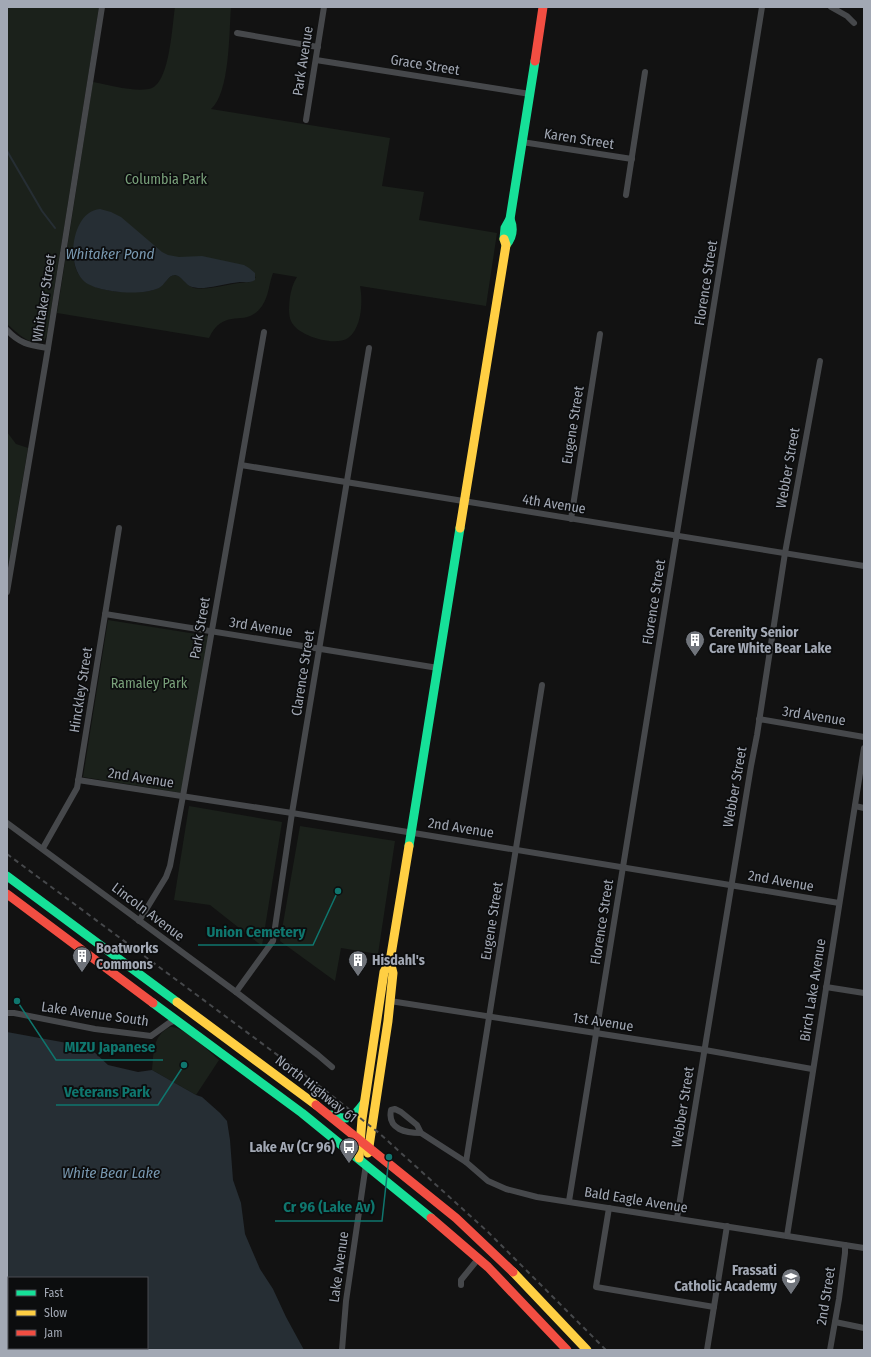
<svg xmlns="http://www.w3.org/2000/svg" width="871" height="1357" font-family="'Fira Sans Condensed',sans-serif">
	<rect width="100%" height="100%" fill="#121212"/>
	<g fill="#1b211b" fill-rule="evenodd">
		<path d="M7,7h92l-52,328 -3,6c-15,6 -27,-9 -37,-17z"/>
		<path d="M175,7h56c-2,25 -1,86 -20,102l179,29 -8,48 42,6 -5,28 78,13 -11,73 -126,-20c3,15 2,42 -12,52 -13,9 -51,-2 -57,-17 -3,-7 -2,-16 -1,-24 1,-7 3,-14 7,-20l-24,-4c-4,10 -4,23 -11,33 -17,24 -37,-1 -53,32l-152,-25 36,-231c16,3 40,10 56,7 21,-3 23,-64 26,-82zM75,242l181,35 -5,5c-18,0 -41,9 -57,6 -8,-2 -12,-13 -20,-13 -7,1 -10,11 -16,13 -10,5 -22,4 -33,4 -34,-2 -57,-11 -50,-50z"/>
		<path d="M7,432l9,12 12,4 -21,125z"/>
		<path d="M108,620l101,16 -27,157 -99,-16z"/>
		<path d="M189,806l93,16 -20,124 -52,-41 -36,-5z"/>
		<path d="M300,826l95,15 -17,113 -37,-6 -6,33 -55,-40z"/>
		<path d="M170,1027c12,-2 40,25 49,33l-23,35 -44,-25c2,-17 0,-34 18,-43z"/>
	</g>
	<g fill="#262e34" fill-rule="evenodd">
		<path d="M100,209l11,3 10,5 41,35 6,3 11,2 23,-1 42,9 5,3 6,5v7c-4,3 -9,2 -15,2 -12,1 -24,5 -36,6 -4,0 -8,0 -12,-1 -7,-2 -10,-11 -17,-12 -7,0 -10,10 -16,13 -14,7 -46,5 -61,0 -8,-2 -15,-6 -19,-13 -12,-19 -5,-64 21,-66z"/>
		<path d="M7,1032l60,11 25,7 16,15 30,7 14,-2 44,25 6,2 18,16 7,8 3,19 3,40 8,23 4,31 15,35 13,20 13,28 18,33h-297zM9,1278h138v70h-138z"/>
	</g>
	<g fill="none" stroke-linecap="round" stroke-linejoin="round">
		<path stroke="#262e34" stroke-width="2" d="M7,151l35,60 13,17"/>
		<g stroke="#46484b" stroke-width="6">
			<path d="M831,7l16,9 7,7"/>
			<path d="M237,33l81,14"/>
			<path d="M316,60l214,34"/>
			<path d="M306,120l18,-113"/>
			<path d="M522,142l110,17"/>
			<path d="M626,195l19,-123"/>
			<path d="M7,330c13,14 22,15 41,18"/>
			<path d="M241,465l623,101"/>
			<path d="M571,519l29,-185"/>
			<path d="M7,592l41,-244 54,-341"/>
			<path d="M105,614l333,54"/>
			<path d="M759,719l105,18"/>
			<path d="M78,780l214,33 547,90"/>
			<path d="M855,806l9,2"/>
			<path d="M7,823l229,169 82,63 14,12"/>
			<path d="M43,848l34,-60 42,-260"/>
			<path d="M139,921l27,-44 4,-11 13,-70 81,-464"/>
			<path d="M826,987l38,6"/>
			<path d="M236,992l37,-51 19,-128 77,-465"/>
			<path d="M390,1001l315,49 107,19"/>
			<path d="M7,1013h7l81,16 56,7 18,-13 7,-3"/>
			<path d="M421,1133c-14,0 -34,-3 -30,-23l4,-1 6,3 16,13 4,8 45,29 22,19 18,8 31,8 327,51"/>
			<path d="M466,1162l76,-477"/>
			<path d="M569,1201l193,-1194"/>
			<path d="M609,1208l-13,79 118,20"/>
			<path d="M677,1218l74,-452 6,-31 28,-182 35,-192"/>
			<path d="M787,1236l77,-488"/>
			<path d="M461,1285v-5l17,-21"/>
			<path d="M835,1322l29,6"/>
			<path d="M342,1350l4,-49 20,-137"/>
			<path d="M707,1350l20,-124"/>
			<path d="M830,1350l9,-51 6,-46v-8"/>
		</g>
		<g stroke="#16e098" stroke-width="9">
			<path d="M504,239l1,-11 5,-9 25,-158"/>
			<path d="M506,245c7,-8 8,-16 4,-26"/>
			<path d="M409,846l51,-318"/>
			<path d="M7,876l170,126"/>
			<path d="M153,1003l149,110 129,105"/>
			<path d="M331,1115c17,7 23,2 33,-12"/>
		</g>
		<g stroke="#ffcf43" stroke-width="9">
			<path d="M460,528l46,-283 -2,-6"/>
			<path d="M177,1002l139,103"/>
			<path d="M368,1153l20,-132 5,-48 -3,-12"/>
			<path d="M359,1158l3,-39 22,-147 6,-11 19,-115"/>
			<path d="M513,1272l74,78"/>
		</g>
		<g stroke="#f24e42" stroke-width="9">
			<path d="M535,61l8,-54"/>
			<path d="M7,894l146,109"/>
			<path d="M316,1105l140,113 57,54"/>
			<path d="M431,1218l57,49 79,83"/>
		</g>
		<path stroke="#46484b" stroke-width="2" stroke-dasharray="5 4" stroke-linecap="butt" d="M7,854l319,237 53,42 109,99 118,118"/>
	</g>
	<defs>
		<symbol id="building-pin" viewBox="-11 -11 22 30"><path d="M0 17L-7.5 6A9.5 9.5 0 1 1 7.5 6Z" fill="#70747b" stroke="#0c0d0e"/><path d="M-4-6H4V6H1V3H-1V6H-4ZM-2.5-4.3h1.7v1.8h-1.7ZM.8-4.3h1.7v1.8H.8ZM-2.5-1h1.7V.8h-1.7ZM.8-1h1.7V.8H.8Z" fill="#fff"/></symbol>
		<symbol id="bus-pin" viewBox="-11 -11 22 30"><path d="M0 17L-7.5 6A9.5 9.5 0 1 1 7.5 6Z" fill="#70747b" stroke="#0c0d0e"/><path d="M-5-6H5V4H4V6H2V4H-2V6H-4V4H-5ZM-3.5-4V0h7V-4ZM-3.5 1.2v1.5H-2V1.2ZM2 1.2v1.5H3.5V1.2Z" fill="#fff"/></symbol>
		<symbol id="school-pin" viewBox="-11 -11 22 30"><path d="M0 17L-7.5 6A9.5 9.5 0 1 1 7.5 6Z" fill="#70747b" stroke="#0c0d0e"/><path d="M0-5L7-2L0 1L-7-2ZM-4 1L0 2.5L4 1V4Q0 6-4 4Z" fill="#fff"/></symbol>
	</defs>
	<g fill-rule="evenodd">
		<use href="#building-pin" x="684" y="629" width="22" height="30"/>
		<use href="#building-pin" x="71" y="945" width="22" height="30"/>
		<use href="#building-pin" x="347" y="949" width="22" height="30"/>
		<use href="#bus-pin" x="338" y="1136" width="22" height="30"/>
		<use href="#school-pin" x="780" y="1267" width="22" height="30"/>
	</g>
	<g text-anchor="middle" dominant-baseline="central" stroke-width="3.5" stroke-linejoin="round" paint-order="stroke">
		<g font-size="14" fill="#a2a8b4" stroke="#0c0d0e">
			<text transform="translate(303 61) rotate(-81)">Park Avenue</text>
			<text transform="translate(425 65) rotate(9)">Grace Street</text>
			<text transform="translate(579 139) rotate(9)">Karen Street</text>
			<text transform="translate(706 283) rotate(-81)">Florence Street</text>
			<text transform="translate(44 298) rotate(-81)">Whitaker Street</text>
			<text transform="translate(573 425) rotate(-81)">Eugene Street</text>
			<text transform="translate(788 468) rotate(-80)">Webber Street</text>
			<text transform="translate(554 504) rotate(9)">4th Avenue</text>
			<text transform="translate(654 602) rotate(-81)">Florence Street</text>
			<text transform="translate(261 627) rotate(9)">3rd Avenue</text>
			<text transform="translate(200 628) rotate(-80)">Park Street</text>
			<text transform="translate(303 673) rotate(-81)">Clarence Street</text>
			<text transform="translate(81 690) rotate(-81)">Hinckley Street</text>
			<text transform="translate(814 716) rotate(9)">3rd Avenue</text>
			<text transform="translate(141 778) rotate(9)">2nd Avenue</text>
			<text transform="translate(735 787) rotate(-80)">Webber Street</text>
			<text transform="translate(461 828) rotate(9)">2nd Avenue</text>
			<text transform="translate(781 881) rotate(10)">2nd Avenue</text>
			<text transform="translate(148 912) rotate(37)">Lincoln Avenue</text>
			<text transform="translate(492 921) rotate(-81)">Eugene Street</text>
			<text transform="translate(602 922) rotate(-81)">Florence Street</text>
			<text transform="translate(813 990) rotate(-81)">Birch Lake Avenue</text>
			<text transform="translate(95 1014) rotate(8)">Lake Avenue South</text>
			<text transform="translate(603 1022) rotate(9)">1st Avenue</text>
			<text transform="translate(316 1089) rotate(38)">North Highway 61</text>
			<text transform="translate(683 1107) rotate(-81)">Webber Street</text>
			<text transform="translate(636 1200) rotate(9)">Bald Eagle Avenue</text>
			<text transform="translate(339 1267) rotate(-82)">Lake Avenue</text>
			<text transform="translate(826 1296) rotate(-81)">2nd Street</text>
		</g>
		<g font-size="14" fill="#79a07a" stroke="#0c0d0e">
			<text x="166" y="179">Columbia Park</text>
			<text x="149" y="683">Ramaley Park</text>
		</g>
		<g font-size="14" font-weight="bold" fill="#a2a8b4" stroke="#0c0d0e" text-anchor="start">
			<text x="709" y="632">Cerenity Senior<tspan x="709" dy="16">Care White Bear Lake</tspan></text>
			<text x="96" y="948">Boatworks<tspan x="96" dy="16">Commons</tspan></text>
			<text x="372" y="960">Hisdahl's</text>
			<text x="335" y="1147" text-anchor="end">Lake Av (Cr 96)</text>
			<text x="777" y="1270" text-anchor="end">Frassati<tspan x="777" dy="16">Catholic Academy</tspan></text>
		</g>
		<g font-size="15" font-style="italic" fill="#7898b0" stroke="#0c0d0e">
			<text x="110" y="254">Whitaker Pond</text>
			<text x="111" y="1173">White Bear Lake</text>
		</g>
	</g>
	<path fill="none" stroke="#0f766e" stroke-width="1.5" d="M338 891L313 945H198M17 1001L56 1060H163M184 1065L158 1105H56M389 1157L382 1221H275"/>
	<g fill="#0f766e" stroke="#0c0d0e" stroke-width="1.5">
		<circle cx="338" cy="891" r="4"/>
		<circle cx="17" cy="1001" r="4"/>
		<circle cx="184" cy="1065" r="4"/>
		<circle cx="389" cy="1157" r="4"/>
	</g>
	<g font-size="15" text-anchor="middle" font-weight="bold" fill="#0f766e" stroke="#0c0d0e" stroke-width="3.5" stroke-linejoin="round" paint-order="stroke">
		<text x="256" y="937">Union Cemetery</text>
		<text x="110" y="1052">MIZU Japanese</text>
		<text x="107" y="1097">Veterans Park</text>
		<text x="329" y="1212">Cr 96 (Lake Av)</text>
	</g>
	<rect width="871" height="1357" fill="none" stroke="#a2a8b4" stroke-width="16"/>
	<rect x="8" y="1277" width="140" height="72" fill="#0c0d0e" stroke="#484b50"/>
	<rect x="16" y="1290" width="20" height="6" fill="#16e098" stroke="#484b50"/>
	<text x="44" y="1297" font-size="12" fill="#a2a8b4">Fast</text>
	<rect x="16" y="1310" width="20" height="6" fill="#ffcf43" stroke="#484b50"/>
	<text x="44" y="1317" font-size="12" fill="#a2a8b4">Slow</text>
	<rect x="16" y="1330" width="20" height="6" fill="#f24e42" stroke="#484b50"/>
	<text x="44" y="1337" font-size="12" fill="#a2a8b4">Jam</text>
</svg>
